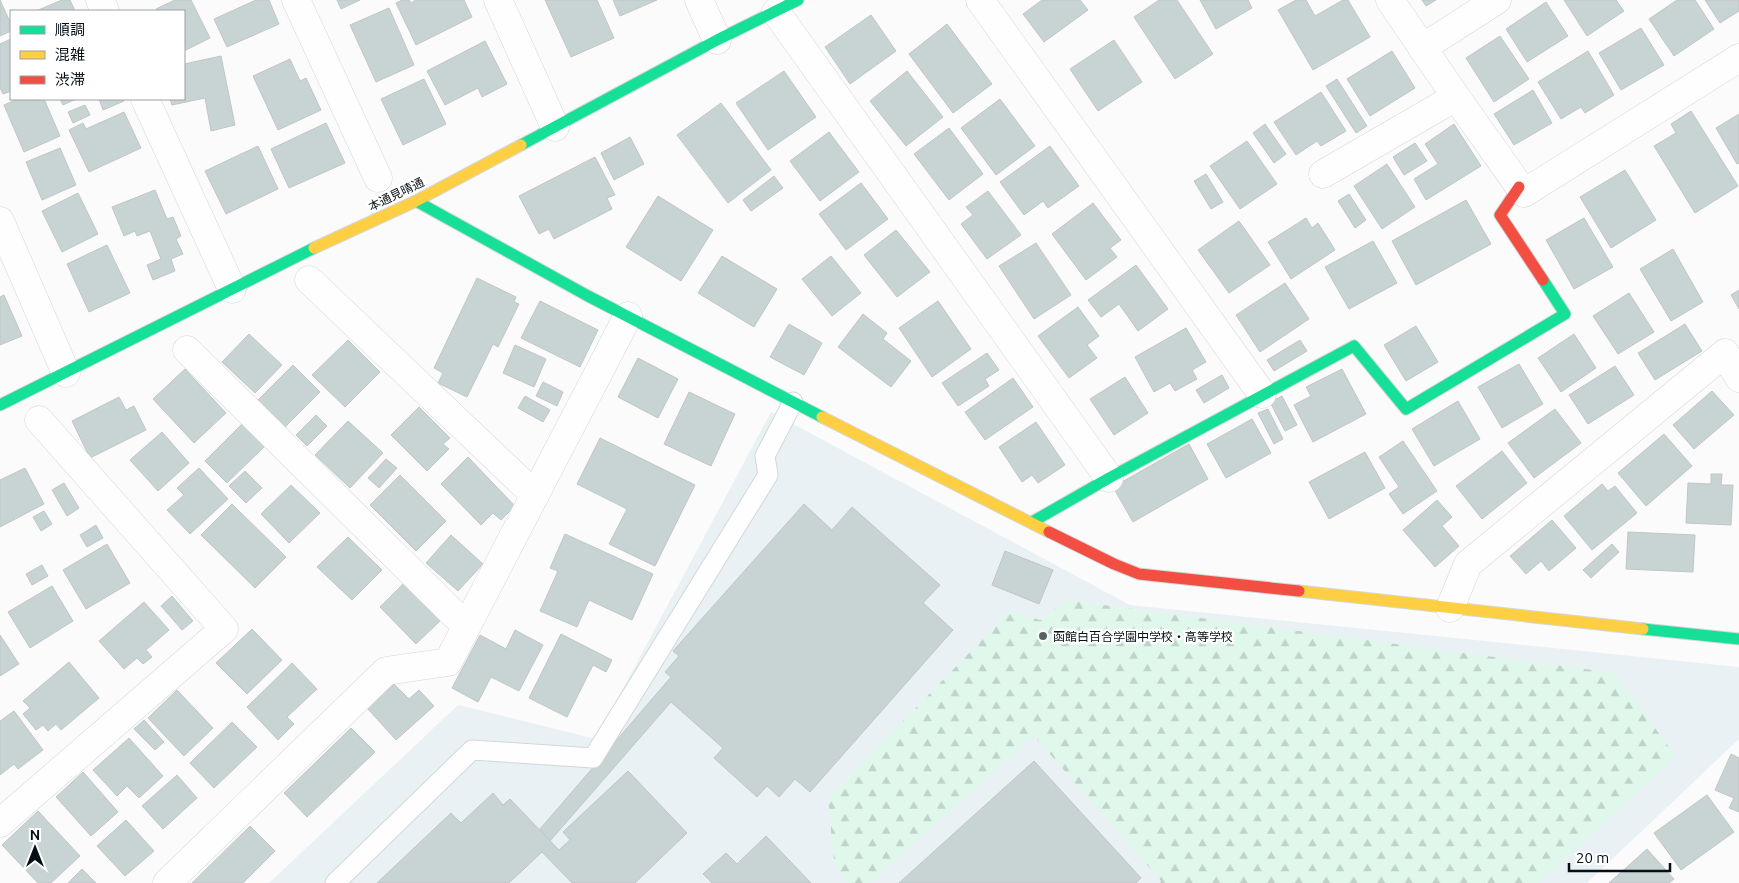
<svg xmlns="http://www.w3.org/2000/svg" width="1739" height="883" font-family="Ubuntu,'Noto Sans JP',sans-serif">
	<defs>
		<pattern id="forest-firs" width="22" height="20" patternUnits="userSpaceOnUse" patternTransform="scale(1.25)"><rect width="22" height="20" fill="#e0f8ec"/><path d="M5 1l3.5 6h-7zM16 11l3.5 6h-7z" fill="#bfd3ca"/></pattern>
	</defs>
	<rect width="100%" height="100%" fill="#fbfbfb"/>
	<path fill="#e9f1f5" d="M771,412l359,193 609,62v72l-152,144h-1318l189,-178 138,34z"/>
	<path fill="url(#forest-firs)" d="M1066,600l549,73 61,84 -137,126h-379l1,-2 -127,-145 -164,147h-23l-13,-21 -6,-64 182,-187 30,9z"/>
	<g fill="#c8d4d4" stroke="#c0c6c6">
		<path d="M0,0l11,24v7l-11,5z"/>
		<path d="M62,0h8l5,11h-39z"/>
		<path d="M175,0h16l19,38 -26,13v-40h-27l-1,-2z"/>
		<path d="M256,0h13l10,24 -52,23 -13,-28z"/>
		<path d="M337,0h23l-19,9z"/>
		<path d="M402,0h7l2,3 5,-3h48l8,17 -56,28 -20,-42z"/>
		<path d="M545,0h52l17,38 -43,19z"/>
		<path d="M613,0h44l-37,16z"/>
		<path d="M1042,0h38l8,10 -44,32 -21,-28z"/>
		<path d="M1159,0h18l36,54 -38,25 -41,-62z"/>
		<path d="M1200,0h48l4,8 -36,21z"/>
		<path d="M1296,0h10l9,16 28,-16h5l22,37 -57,33 -35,-60z"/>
		<path d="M1422,0h14l-10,6z"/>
		<path d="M1564,0h52l8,11 -37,25z"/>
		<path d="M1677,0h18l19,29 -40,27 -25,-37z"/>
		<path d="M1705,0h34v11l-19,12z"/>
		<path d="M1546,2l22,34 -41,26 -21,-33z"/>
		<path d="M389,8l25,57 -38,17 -26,-57z"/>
		<path d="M871,15l25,36 -46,33 -25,-37z"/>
		<path d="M947,24l45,60 -39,29 -44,-59z"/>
		<path d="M1641,28l23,37 -43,25 -22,-37z"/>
		<path d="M1500,36l29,43 -35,23 -28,-44z"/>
		<path d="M11,39v52l-8,3 -3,-6v-44z"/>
		<path d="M1114,40l28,42 -44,29 -28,-42z"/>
		<path d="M485,41l22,43 -25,13 -4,-9 -33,17 -18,-34z"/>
		<path d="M1392,51l23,37 -45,28 -23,-37z"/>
		<path d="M1588,51l26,44 -29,18 -4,-6 -20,12 -23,-37z"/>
		<path d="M221,56l14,69 -24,6 -6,-33 -33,7 -2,-6h14v-35z"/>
		<path d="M290,59l10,22 6,-3 15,32 -43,20 -25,-54z"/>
		<path d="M784,71l32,46 -48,33 -32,-47z"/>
		<path d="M907,71l36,46 -37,29 -36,-45z"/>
		<path d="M424,79l22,45 -43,21 -22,-46z"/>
		<path d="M1337,79l30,47 -11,7 -30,-47z"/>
		<path d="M1533,90l19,33 -38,22 -20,-31z"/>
		<path d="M1321,92l25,39 -25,15 -4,-5 -21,14 -22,-33z"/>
		<path d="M18,99h26l16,37 -36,16 -20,-47z"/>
		<path d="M60,99h16l-13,6z"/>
		<path d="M99,99h24l1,2 -21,9z"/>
		<path d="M1000,99l35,47 -39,29 -35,-47z"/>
		<path d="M721,103l50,67 -43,33 -51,-68z"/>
		<path d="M85,105l5,10 -17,8 -5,-11z"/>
		<path d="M1691,111l47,75 -43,27 -41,-67 22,-13 -5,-9z"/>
		<path d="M124,112l17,36 -52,24 -20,-42 14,-7 3,6z"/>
		<path d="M1739,114v49l-2,1 -21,-36z"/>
		<path d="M326,123l19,40 -56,25 -18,-39z"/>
		<path d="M1265,124l21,30 -12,9 -21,-30z"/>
		<path d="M1454,124l27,42 -55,34 -12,-21 24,-15 -13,-20z"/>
		<path d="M949,128l34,46 -34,26 -35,-46z"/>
		<path d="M829,132l30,40 -39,29 -30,-40z"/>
		<path d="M630,137l14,27 -30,16 -13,-27z"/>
		<path d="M1247,141l30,43 -37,25 -30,-43z"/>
		<path d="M1415,143l12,18 -23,14 -11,-18z"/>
		<path d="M258,146l20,43 -52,25 -21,-43z"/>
		<path d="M1050,146l29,40 -31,22 -5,-7 -19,14 -24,-33z"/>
		<path d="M60,148l16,37 -34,15 -16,-38z"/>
		<path d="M595,157l20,38 -8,3 5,11 -58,30 -5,-10 -10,5 -20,-38z"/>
		<path d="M1387,164l28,43 -33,22 -28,-43z"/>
		<path d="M1625,170l31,50 -45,28 -31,-51z"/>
		<path d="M1206,174l17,28 -12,7 -17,-28z"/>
		<path d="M774,176l9,12 -32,23 -8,-11z"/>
		<path d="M861,183l27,36 -42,31 -27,-36z"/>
		<path d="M155,190l12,29 6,-2 8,19 -5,3 7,15 -12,5 4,12 -22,9 -6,-15 14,-6 -11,-28 -13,5 -2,-5 -11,5 -12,-29z"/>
		<path d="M988,191l33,44 -34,24 -26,-35 12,-9 -7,-8z"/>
		<path d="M78,193l20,41 -36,18 -20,-41z"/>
		<path d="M1349,194l17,26 -11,8 -17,-27z"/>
		<path d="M658,196l55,34 -32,51 -55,-34z"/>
		<path d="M1466,200l25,44 -75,41 -24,-44z"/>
		<path d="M1093,203l28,37 -11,8 7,9 -31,23 -34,-46z"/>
		<path d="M1306,218l6,10 6,-5 17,27 -44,29 -23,-37z"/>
		<path d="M1584,218l29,49 -39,22 -28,-49z"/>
		<path d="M1239,221l31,44 -41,28 -31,-43z"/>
		<path d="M896,230l34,42 -33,25 -33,-42z"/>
		<path d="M1373,241l24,42 -48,26 -24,-42z"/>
		<path d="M1036,243l35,52 -37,24 -35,-53z"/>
		<path d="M107,245l23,48 -41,19 -22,-48z"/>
		<path d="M1673,249l30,53 -32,19 -31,-52z"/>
		<path d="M722,256l55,33 -23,38 -56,-34z"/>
		<path d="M831,256l30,37 -29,23 -30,-37z"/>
		<path d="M1136,265l32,44 -30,22 -19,-27 -18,13 -13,-17z"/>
		<path d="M477,278l39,19 -2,5 5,2 -21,43 -5,-3 -26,53 -29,-14 5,-10 -9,-5z"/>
		<path d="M1285,283l24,36 -49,33 -24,-37z"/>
		<path d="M1739,290v19l-8,-14z"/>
		<path d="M1629,293l25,39 -36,22 -25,-38z"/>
		<path d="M4,295l18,41 -22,9v-48z"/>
		<path d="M540,301l58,29 -18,37 -59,-29z"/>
		<path d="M938,301l33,48 -39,28 -33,-49z"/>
		<path d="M1078,307l21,29 -12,9 10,13 -28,20 -31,-42z"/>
		<path d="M863,314l24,19 -4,6 28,22 -20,26 -53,-40z"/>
		<path d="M789,324l33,19 -18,32 -34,-18z"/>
		<path d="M1685,324l17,27 -47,29 -17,-27z"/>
		<path d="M1416,326l22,36 -32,19 -22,-36z"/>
		<path d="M1186,328l20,34 -14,8 5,9 -22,12 -5,-8 -16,9 -19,-35z"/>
		<path d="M249,334l33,31 -27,28 -33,-31z"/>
		<path d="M1574,334l22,34 -35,24 -23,-34z"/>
		<path d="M348,340l32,32 -35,35 -33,-32z"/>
		<path d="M1300,340l7,11 -33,20 -7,-11z"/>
		<path d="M515,345l31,14 -12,28 -31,-14z"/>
		<path d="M987,353l12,17 -14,9 4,7 -31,20 -16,-23z"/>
		<path d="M638,358l40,21 -20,39 -40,-21z"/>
		<path d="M1519,364l24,40 -41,24 -24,-41z"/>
		<path d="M293,365l27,27 -36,36 -27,-27z"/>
		<path d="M1615,366l19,29 -46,29 -19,-29z"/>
		<path d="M185,369l41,44 -32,30 -41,-44z"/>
		<path d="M1342,369l24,45 -53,28 -19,-37 17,-9 -5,-9z"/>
		<path d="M1222,375l7,13 -25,15 -8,-13z"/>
		<path d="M1125,377l23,36 -34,22 -24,-36z"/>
		<path d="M1013,378l20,29 -48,33 -20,-28z"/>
		<path d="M543,382l20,10 -6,14 -21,-10z"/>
		<path d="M1712,391l22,24 -40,34 -21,-24z"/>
		<path d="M689,392l46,22 -24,52 -47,-22z"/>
		<path d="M525,396l25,14 -7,12 -25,-14z"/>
		<path d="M1282,396l15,29 -12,6 -15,-29z"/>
		<path d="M119,397l7,13 8,-4 12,24 -56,28 -18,-37z"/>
		<path d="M1458,401l22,38 -46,27 -22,-37z"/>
		<path d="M419,407l31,31 -7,6 6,5 -22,22 -36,-36z"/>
		<path d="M1268,409l15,30 -9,5 -16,-31z"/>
		<path d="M1555,409l26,34 -47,35 -26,-35z"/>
		<path d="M316,415l11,11 -20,20 -11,-11z"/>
		<path d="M1252,419l19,34 -45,25 -19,-34z"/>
		<path d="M348,421l35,32 -33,35 -35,-33z"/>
		<path d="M1036,422l29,43 -27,18 -6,-8 -10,7 -23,-35z"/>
		<path d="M243,423l22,23 -38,37 -22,-22z"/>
		<path d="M162,432l27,31 -31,28 -28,-31z"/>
		<path d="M1664,434l28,32 -46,40 -28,-33z"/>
		<path d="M600,438l95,47 -40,81 -46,-22 18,-35 -50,-25z"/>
		<path d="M1403,441l34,50 -34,23 -14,-20 10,-7 -20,-30z"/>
		<path d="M1189,444l19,35 -75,43 -20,-35z"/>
		<path d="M1502,451l25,32 -45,36 -26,-33z"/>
		<path d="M1365,452l20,36 -56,31 -20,-37z"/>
		<path d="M468,457l47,49 -14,14 -8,-7 -12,12 -40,-41z"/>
		<path d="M386,459l11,9 -18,20 -11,-10z"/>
		<path d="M25,468l19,36 -44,23v-47z"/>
		<path d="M199,468l29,31 -38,35 -23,-24 17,-15 -7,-7z"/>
		<path d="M245,471l17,17 -16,15 -17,-17z"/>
		<path d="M1711,474h11l-1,11h12l-2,40 -45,-2 2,-40 23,1z"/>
		<path d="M400,475l46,46 -30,30 -46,-46z"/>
		<path d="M64,483l15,25 -12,8 -15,-26z"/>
		<path d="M1602,484l6,7 7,-5 22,27 -45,37 -28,-34z"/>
		<path d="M291,485l29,28 -31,30 -28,-29z"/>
		<path d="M1437,500l15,17 -10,9 17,20 -24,21 -32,-37z"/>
		<path d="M232,504l54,53 -31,31 -54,-53z"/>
		<path d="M804,504l28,26 20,-23 88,78 -17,18 30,27 -143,162 -15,-13 -16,18 -12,-11 -10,11 -43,-39 9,-10 -52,-46 -121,139 -10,-12 131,-152 -6,-5 14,-16 -6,-5z"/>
		<path d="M44,511l8,13 -11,7 -8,-14z"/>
		<path d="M1552,520l24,28 -27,23 -8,-10 -15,13 -16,-18z"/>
		<path d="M96,525l7,13 -16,9 -7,-12z"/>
		<path d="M1628,532l67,3 -2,37 -67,-3z"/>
		<path d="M565,534l88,40 -21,46 -43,-20 -12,27 -37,-16 18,-40 -8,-3z"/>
		<path d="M451,535l32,29 -25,27 -32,-28z"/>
		<path d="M348,537l34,33 -30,30 -35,-33z"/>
		<path d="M107,544l23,39 -44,26 -23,-39z"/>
		<path d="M1612,544l7,8 -28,26 -8,-8z"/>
		<path d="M1005,551l48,19 -14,34 -47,-19z"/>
		<path d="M42,565l6,11 -16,9 -6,-11z"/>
		<path d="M405,582l37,37 -26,25 -36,-37z"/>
		<path d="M52,586l21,35 -43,27 -22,-36z"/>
		<path d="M172,596l21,25 -11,9 -21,-24z"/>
		<path d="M144,602l25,28 -23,20 6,7 -9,7 -6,-6 -13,11 -25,-28z"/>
		<path d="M252,629l30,31 -35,34 -31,-31z"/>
		<path d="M515,630l28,15 -24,46 -28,-14 -13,25 -26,-14 28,-53 26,14z"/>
		<path d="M561,634l51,26 -6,12 -13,-7 -26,52 -38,-19z"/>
		<path d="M0,635l19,29 -19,12z"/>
		<path d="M69,662l30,36 -38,32 -5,-6 -8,7 -5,-6 -7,5 -13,-16 7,-6 -7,-7z"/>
		<path d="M292,663l25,26 -30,28 7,7 -16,16 -31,-33z"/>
		<path d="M394,684l15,15 10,-9 15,16 -38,34 -29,-32z"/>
		<path d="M177,690l36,38 -29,28 -36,-38z"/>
		<path d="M14,711l29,39 -25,19 -4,-5 -14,11v-54z"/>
		<path d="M144,720l20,22 -9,8 -21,-21z"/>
		<path d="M232,722l25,25 -43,41 -24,-25z"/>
		<path d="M351,728l24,24 -68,65 -23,-24z"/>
		<path d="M129,738l34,38 -24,22 -12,-12 -10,10 -24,-26z"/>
		<path d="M1731,754l8,4v54l-10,-4 5,-10 -19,-8z"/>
		<path d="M1034,761l107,117 -5,5h-237z"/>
		<path d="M628,771l59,62 -52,50h-63l-30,-31 -33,31h-132l74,-70 10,10 32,-30 10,12 7,-6 49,51 11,-10 -7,-8z"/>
		<path d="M83,772l35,40 -27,24 -35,-39z"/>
		<path d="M177,775l20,23 -34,31 -21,-23z"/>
		<path d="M1707,795l27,37 -53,38 -27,-37z"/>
		<path d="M38,811l42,45 -29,27h-13l-36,-38z"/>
		<path d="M126,820l28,31 -29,25 -28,-30z"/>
		<path d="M250,826l25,25 -32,32h-51z"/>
		<path d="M766,836l45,47h-99l-9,-9 23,-21 11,11z"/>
		<path d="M1647,849l27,30 -5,4h-60z"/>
		<path d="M82,869l14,14h-28z"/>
	</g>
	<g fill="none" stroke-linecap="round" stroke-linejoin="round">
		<defs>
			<path id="lane" d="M335,883l137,-133 121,8 175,-283 -3,-19 28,-54"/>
			<g id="street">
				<path d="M100,0l5,11"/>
				<path d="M296,0l82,178"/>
				<path d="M498,0l57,127"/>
				<path d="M699,0l18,40"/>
				<path d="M980,0l282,394"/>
				<path d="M1390,0l66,97 68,96 215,-135"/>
				<path d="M776,12l333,466"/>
				<path d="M1422,48l75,-48"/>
				<path d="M145,99l87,190"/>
				<path d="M1323,174l133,-77"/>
				<path d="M0,221l66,152"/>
				<path d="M309,280l226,215"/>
				<path d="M187,350l279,276"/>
				<path d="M1450,608l18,-44 257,-211 14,25"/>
				<path d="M0,823l224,-194 -185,-209"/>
				<path d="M167,883l219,-212 62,-9 180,-346"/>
			</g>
			<g id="fast">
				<path d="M521,145l196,-105 81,-40"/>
				<path d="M416,201l172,95 234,121"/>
				<path d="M0,405l314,-157"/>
				<path d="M1032,522l77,-44 245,-132 52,63 159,-95 -22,-34"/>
				<path d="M1643,629l96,10"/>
			</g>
			<g id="slow">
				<path d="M314,248l102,-47 105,-56"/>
				<path d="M822,417l227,115"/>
				<path d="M1299,591l344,38"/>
			</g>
			<g id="jam">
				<path d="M1519,187l-19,28 43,65"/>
				<path d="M1049,532l65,32 25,10 160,17"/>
			</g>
		</defs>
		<use href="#lane" stroke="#d2d8da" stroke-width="21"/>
		<use href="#street" stroke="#d2d8da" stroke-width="29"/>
		<use href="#fast" stroke="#d2d8da" stroke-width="13"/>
		<use href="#slow" stroke="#d2d8da" stroke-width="13"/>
		<use href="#jam" stroke="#d2d8da" stroke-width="13"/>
		<use href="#lane" stroke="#fefefe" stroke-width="19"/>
		<use href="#street" stroke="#fefefe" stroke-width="28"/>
		<use href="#fast" stroke="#16e098" stroke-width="11"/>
		<use href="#slow" stroke="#ffcf43" stroke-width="11"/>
		<use href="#jam" stroke="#f24e42" stroke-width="11"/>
	</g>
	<circle fill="#5b6265" stroke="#fff" stroke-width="2" cx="1043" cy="636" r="5"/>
	<g text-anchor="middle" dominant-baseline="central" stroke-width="4.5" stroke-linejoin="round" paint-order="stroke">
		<g font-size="12" fill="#050f14" stroke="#fff">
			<text transform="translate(396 194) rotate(-26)">本通見晴通</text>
		</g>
		<g font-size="12" fill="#050f14" stroke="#fff" text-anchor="start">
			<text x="1053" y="636">函館白百合学園中学校・高等学校</text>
		</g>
	</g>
	<rect x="10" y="10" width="175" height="90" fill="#ffffff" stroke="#9b9fa1"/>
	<rect x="20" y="26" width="25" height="8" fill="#16e098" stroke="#9b9fa1"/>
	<text x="55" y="35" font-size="15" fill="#050f14">順調</text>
	<rect x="20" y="51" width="25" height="8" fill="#ffcf43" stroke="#9b9fa1"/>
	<text x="55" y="60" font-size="15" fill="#050f14">混雑</text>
	<rect x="20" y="76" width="25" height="8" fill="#f24e42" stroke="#9b9fa1"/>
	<text x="55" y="85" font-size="15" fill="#050f14">渋滞</text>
	<g transform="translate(35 848)" stroke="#ffffff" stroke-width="4" paint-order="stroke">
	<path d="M0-4L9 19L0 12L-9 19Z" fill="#050f14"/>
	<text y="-8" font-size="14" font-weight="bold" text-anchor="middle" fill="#050f14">N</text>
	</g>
	<path d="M1569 863v8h101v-8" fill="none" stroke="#050f14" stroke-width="2.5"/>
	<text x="1576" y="863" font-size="15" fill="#050f14" stroke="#ffffff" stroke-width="4" paint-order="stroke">20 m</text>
</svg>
